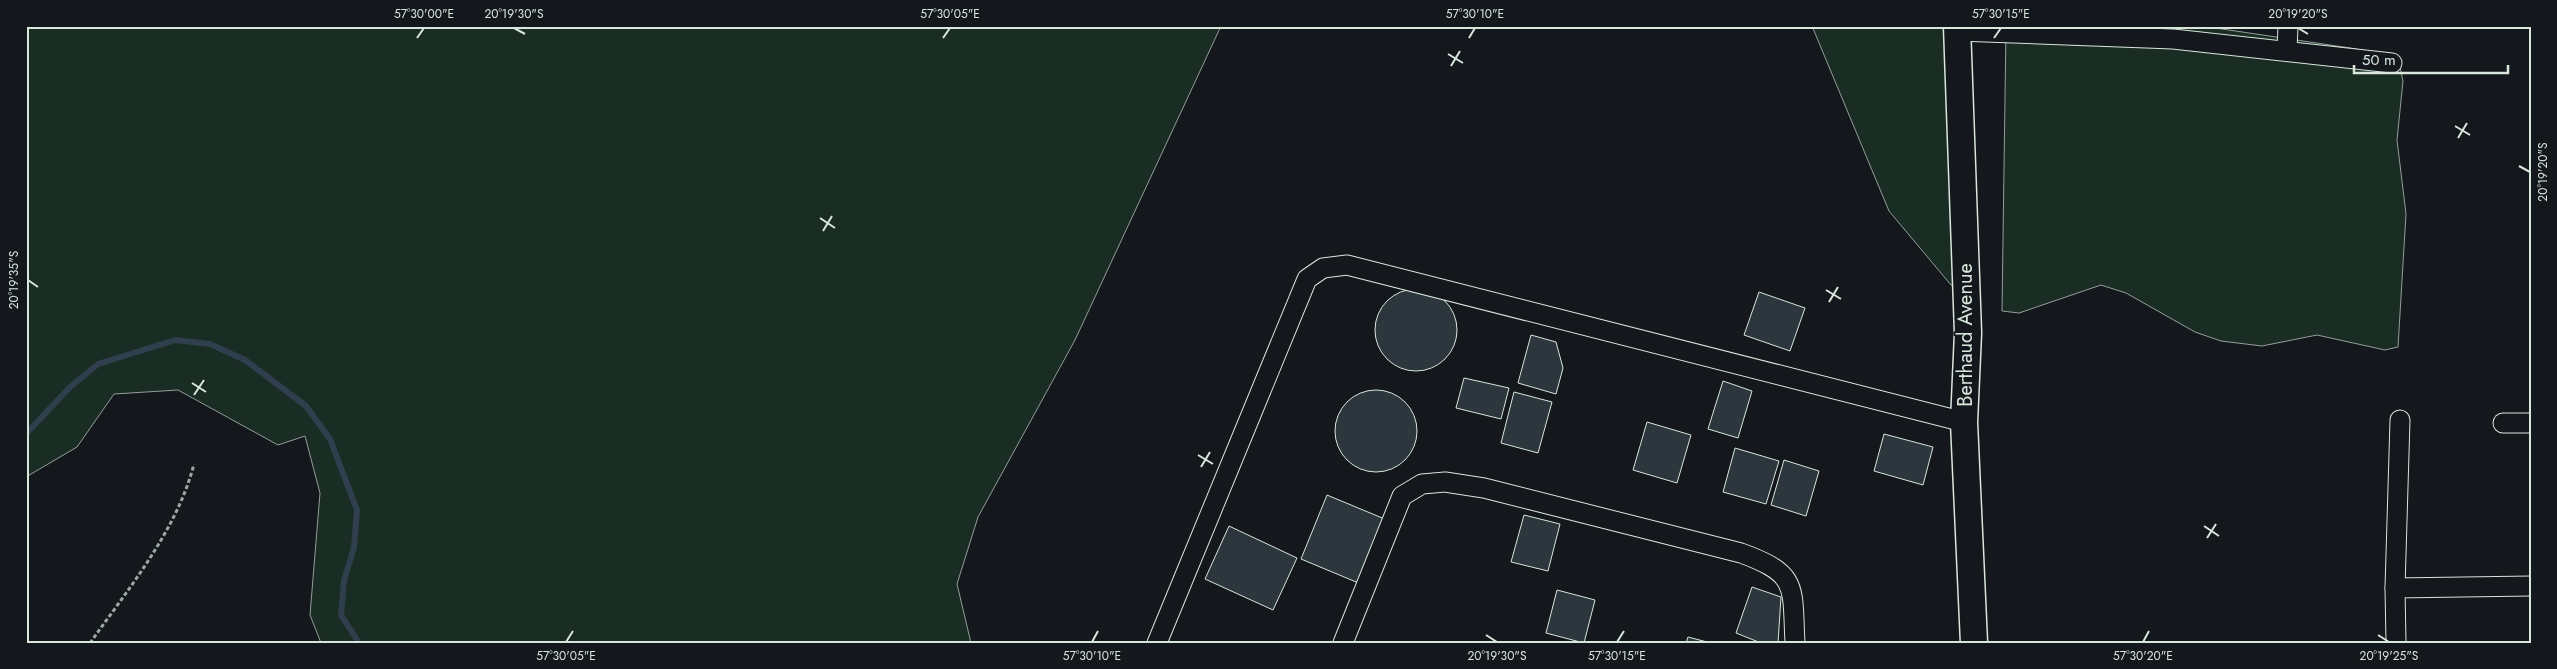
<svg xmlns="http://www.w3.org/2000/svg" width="2557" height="669" font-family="Jost,sans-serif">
	<rect width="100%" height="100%" fill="#14181c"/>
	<g fill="#1a2d24" stroke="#939e99">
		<path d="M26,26h1195l-146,314 -97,177 -21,67 14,59h-650l-11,-28 10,-122 -15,-57 -27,9 -100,-55 -64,4 -37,53 -51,30z"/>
		<path d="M1812,26h142l13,259h-16l-62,-74z"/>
		<path d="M2110,26h92l155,23 33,11 10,7 3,14 -6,59 9,74 -8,133 -13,3 -68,-15 -55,11 -41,-5 -26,-9 -69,-39 -25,-8 -82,28 -17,-2 4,-283 71,8z"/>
	</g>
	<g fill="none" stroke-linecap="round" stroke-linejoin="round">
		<path stroke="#2f3f4d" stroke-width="6" d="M26,434l44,-47 28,-23 77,-24 35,4 35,16 61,46 24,33 27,71 -3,37 -10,34 -3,34 18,28"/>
	</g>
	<g fill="#2c363c" stroke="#d8e6dc">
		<circle cx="1416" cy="330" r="41"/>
		<path d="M1759,292l46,16 -15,43 -46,-16z"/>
		<path d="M1531,335l25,7 7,26 -7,26 -38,-11z"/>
		<path d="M1464,378l45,10 -8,31 -45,-11z"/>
		<path d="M1723,381l29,10 -14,47 -30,-9z"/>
		<circle cx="1376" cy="431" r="41"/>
		<path d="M1514,392l38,10 -14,51 -37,-10z"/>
		<path d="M1647,422l44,13 -14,48 -44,-13z"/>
		<path d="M1884,434l49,13 -10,38 -49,-14z"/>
		<path d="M1735,448l44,13 -13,43 -43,-12z"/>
		<path d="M1784,460l35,11 -13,45 -35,-11z"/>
		<path d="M1327,495l60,25 -26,64 -60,-25z"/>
		<path d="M1524,515l36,9 -12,47 -37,-9z"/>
		<path d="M1229,526l68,32 -24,52 -68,-31z"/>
		<path d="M1752,587l29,10 -3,46h-17l-25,-10z"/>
		<path d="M1557,590l38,10 -11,43 -38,-10z"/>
		<path d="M1688,637l23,6h-25z"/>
	</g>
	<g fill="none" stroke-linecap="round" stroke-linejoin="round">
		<defs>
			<g id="street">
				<path d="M1957,31l216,8 219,24"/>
				<path d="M2287,51l1,-25"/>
				<path d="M2503,423h28"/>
				<path d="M2395,588l136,-2"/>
				<path d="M1157,643l150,-364 16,-11 24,-3 617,157"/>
				<path d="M1343,643l59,-147 20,-12 23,-2 39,6 257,65c58,21 51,33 54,90"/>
				<path d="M2396,643l-1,-55 5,-168"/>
			</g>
			<path id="secondary" d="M1957,26l11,307 -4,89 10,221"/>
		</defs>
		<use href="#street" stroke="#d8e6dc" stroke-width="21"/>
		<use href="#secondary" stroke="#d8e6dc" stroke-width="29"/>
		<path stroke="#9da8a2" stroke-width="3" stroke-dasharray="4 2.5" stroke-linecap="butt" d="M90,643c39,-55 87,-113 104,-179"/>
		<use href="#street" stroke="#14181c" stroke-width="19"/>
		<use href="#secondary" stroke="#14181c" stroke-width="26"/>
	</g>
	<path fill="none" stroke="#d8e6dc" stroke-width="2" d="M514,28l11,6M2298,28l10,6M417,38l7,-10M943,38l7,-10M1469,38l6,-10M1994,38l7,-10M1448,54l15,9M1451,66l9,-15M2455,126l15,9M2458,138l9,-15M2519,166l11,6M820,218l15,10M823,231l9,-15M28,280l10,7M1826,290l15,9M1829,302l9,-15M192,383l14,9M194,395l10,-15M1198,455l15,9M1201,467l9,-15M2204,526l15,10M2207,538l9,-14M1486,635l11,7M2378,635l11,7M566,642l7,-11M1092,642l6,-11M1617,642l7,-11M2143,642l6,-11"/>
	<g text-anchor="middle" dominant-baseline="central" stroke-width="4" stroke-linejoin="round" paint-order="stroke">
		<g font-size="20" fill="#d8e6dc" stroke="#14181c">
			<text transform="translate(1965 335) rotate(-90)">Berthaud Avenue</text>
		</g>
	</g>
	<rect width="2557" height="669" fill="none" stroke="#14181c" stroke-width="55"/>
	<path d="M2354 65v8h154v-8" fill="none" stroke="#d8e6dc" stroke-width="2.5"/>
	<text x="2362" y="65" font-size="15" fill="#d8e6dc" stroke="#14181c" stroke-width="4" paint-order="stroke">50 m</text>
	<rect x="28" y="28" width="2502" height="614" fill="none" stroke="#d8e6dc" stroke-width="2"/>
	<g font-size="12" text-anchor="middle" fill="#d8e6dc">
		<text x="424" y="18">57°30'00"E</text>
		<text x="514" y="18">20°19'30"S</text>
		<text x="950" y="18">57°30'05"E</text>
		<text x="1475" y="18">57°30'10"E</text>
		<text x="2001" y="18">57°30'15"E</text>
		<text x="2298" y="18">20°19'20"S</text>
		<text transform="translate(2543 172) rotate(-90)" y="4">20°19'20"S</text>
		<text transform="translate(14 280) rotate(-90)" y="4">20°19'35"S</text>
		<text x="566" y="660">57°30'05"E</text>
		<text x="1092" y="660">57°30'10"E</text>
		<text x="1497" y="660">20°19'30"S</text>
		<text x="1617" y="660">57°30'15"E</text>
		<text x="2143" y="660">57°30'20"E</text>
		<text x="2389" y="660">20°19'25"S</text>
	</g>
</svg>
